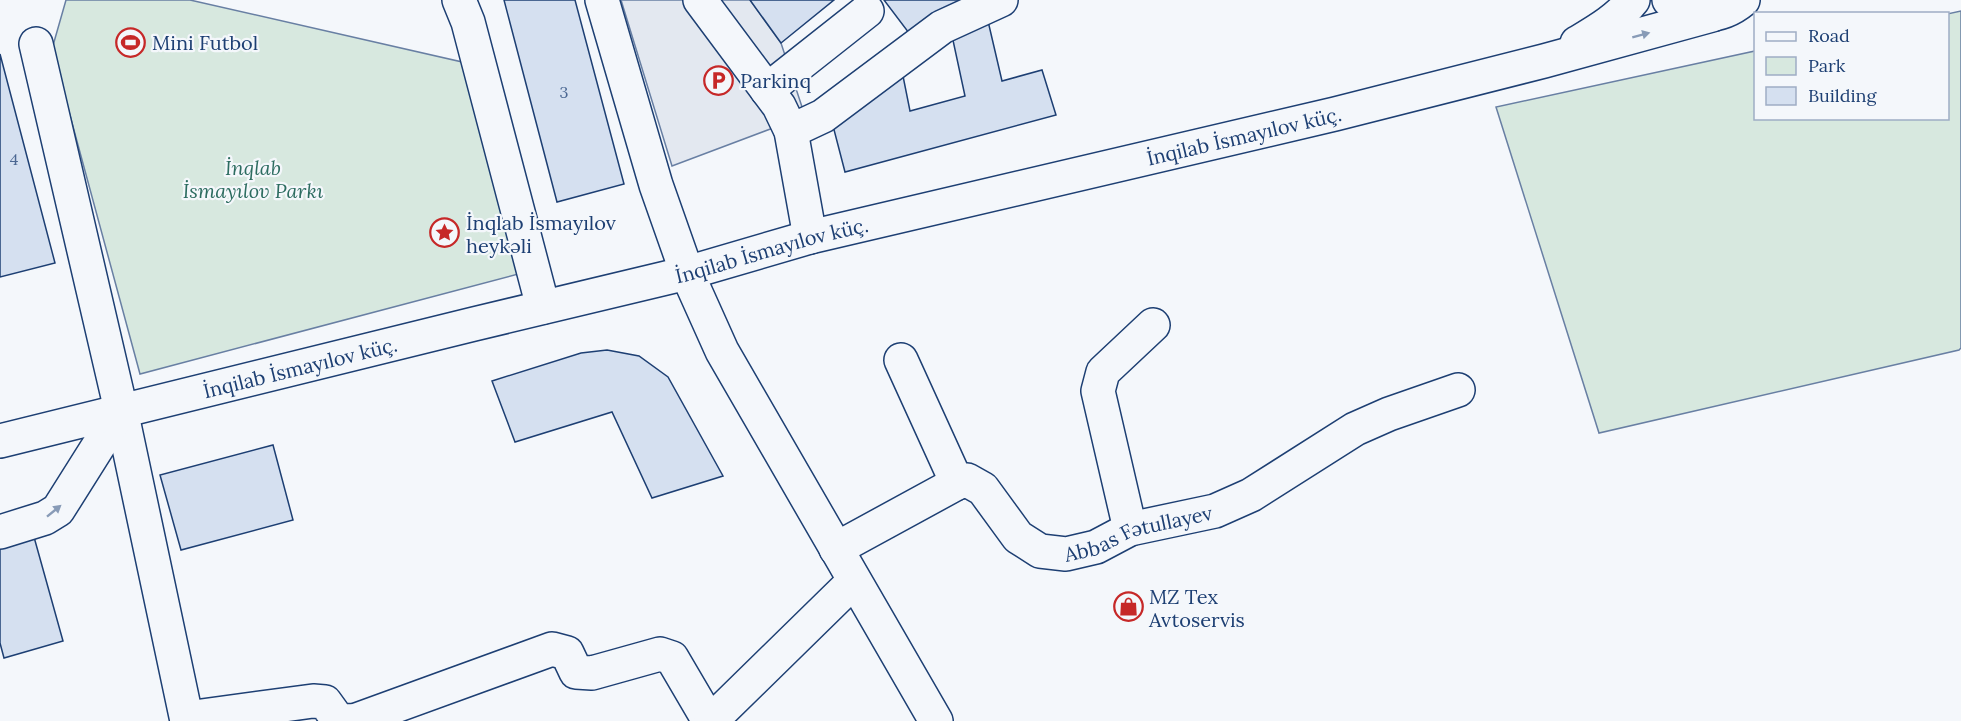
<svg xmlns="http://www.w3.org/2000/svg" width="1961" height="721" font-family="Lora,serif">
	<rect width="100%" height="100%" fill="#f4f7fb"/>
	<g fill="#d7e8df" stroke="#687fa3" stroke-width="1.5">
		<path d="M66,0h124l272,62 60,211 -382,101 -88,-325z"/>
		<path d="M1961,11v337l-2,2 -360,83 -103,-326 259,-56 1,67h192l-1,-104z"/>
	</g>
	<path fill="#e3e8f0" stroke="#687fa3" stroke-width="1.5" d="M621,0h129l31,43 24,73 -133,50z"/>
	<g fill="#d5e0f0" stroke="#1d3f73" stroke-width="1.5">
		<path d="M504,0h71l49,184 -67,18z"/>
		<path d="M750,0h84l-53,43z"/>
		<path d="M884,0h84l-53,41z"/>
		<path d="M988,21l14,60 40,-11 14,45 -211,57 -13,-50 68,-61 10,50 55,-15 -14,-65z"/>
		<path d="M0,54l55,209 -55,14z"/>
		<path d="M607,350l32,6 29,21 55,99 -71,22 -40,-86 -97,30 -23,-61 89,-28z"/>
		<path d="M273,445l20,75 -112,30 -21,-75z"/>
		<path d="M34,537l29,104 -59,17 -4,-15v-97z"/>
	</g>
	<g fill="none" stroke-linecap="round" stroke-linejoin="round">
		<defs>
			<g id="minor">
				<path d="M459,0l9,22 75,285"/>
				<path d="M602,0l54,185 31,88"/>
				<path d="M700,0l79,106 12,25 19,106"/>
				<path d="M36,44l85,366 66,311"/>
				<path d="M767,90l100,-79"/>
				<path d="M791,131l32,-15 119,-89 59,-27"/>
				<path d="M901,360l56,123"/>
				<path d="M1130,529l-32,-138 5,-19 50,-47"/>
				<path d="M0,532l45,-14 13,-8 63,-100"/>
				<path id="s1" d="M836,549l121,-66 10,-3 16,9 35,48 22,14 26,3 30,-7 34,-18 85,-18 36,-16 104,-66 34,-15 69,-24"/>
				<path d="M187,718l126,-17 12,1 13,18 14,1"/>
				<path d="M354,721l198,-72 15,4 9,19 16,1 68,-19 12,4 37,63"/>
				<path d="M711,721l143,-140"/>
			</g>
			<g id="major">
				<path d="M1669,0c22,20 51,19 74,0"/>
				<path d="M1577,43c20,-12 41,-24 56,-43"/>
				<path d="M687,273l35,78 214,370"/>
				<path id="s2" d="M0,441l474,-117 213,-51 123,-36 525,-123 209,-53 168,-46"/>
			</g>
		</defs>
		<use href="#minor" stroke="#1d3f73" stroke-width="36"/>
		<use href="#major" stroke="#1d3f73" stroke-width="36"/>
		<use href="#minor" stroke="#f4f7fb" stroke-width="33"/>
		<use href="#major" stroke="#f4f7fb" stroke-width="33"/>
	</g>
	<defs><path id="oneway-solid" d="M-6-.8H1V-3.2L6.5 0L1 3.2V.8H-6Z" transform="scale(1.5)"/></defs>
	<g fill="#889bb7">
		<use href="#oneway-solid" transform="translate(1641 35) rotate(-15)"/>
		<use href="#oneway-solid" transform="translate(54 511) rotate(-39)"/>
	</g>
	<defs>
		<symbol id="stadium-ring" viewBox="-11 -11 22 22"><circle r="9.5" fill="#f4f7fb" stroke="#c62828" stroke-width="1.5"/><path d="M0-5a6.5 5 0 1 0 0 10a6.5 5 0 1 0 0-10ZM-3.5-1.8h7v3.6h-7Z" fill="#c62828"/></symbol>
		<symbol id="parking-ring" viewBox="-11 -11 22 22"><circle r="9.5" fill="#f4f7fb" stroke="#c62828" stroke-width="1.5"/><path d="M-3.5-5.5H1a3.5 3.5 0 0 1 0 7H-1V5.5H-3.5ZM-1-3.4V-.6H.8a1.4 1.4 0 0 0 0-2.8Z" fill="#c62828"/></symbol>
		<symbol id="sight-ring" viewBox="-11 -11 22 22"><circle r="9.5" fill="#f4f7fb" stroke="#c62828" stroke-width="1.5"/><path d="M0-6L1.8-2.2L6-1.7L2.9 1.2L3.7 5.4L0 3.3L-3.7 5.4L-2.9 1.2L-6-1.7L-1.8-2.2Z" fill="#c62828"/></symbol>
		<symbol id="shop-ring" viewBox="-11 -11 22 22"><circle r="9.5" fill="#f4f7fb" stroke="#c62828" stroke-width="1.5"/><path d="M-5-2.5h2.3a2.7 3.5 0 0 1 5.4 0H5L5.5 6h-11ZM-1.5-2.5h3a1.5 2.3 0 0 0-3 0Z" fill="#c62828"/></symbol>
	</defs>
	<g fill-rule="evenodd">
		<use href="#stadium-ring" x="114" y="26" width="33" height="33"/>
		<use href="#parking-ring" x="702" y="64" width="33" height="33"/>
		<use href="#sight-ring" x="428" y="216" width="33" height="33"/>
		<use href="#shop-ring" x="1112" y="590" width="33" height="33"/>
	</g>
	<g text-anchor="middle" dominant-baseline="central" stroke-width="4.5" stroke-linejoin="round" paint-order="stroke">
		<g font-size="16" fill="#4b6792">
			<text x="564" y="92">3</text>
			<text x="14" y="159">4</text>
		</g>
		<g font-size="20" fill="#1d3f73" stroke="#f4f7fb" text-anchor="start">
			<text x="152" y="42">Mini Futbol</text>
			<text x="740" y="80">Parkinq</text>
			<text x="466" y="222">İnqlab İsmayılov<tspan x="466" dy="23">heykəli</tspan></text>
			<text x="1149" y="596">MZ Tex<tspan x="1149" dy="23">Avtoservis</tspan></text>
		</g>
		<g font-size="20" fill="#1d3f73" stroke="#f4f7fb">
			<text stroke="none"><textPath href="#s2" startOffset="1281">İnqilab İsmayılov küç.</textPath></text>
			<text stroke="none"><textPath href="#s2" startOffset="795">İnqilab İsmayılov küç.</textPath></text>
			<text stroke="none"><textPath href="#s2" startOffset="309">İnqilab İsmayılov küç.</textPath></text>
			<text stroke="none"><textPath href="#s1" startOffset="354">Abbas Fətullayev</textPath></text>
		</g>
		<g font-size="20" font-style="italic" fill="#2c6c60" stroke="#f4f7fb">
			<text x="253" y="167">İnqlab<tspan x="253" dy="23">İsmayılov Parkı</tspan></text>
		</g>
	</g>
	<rect x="1754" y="12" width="195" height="108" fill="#f4f7fb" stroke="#9eadc5" stroke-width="1.5"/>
	<rect x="1766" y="32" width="30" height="9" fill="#f4f7fb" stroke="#9eadc5" stroke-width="1.5"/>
	<text x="1808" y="42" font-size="18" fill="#1d3f73">Road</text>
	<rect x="1766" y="57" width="30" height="18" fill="#d7e8df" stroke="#9eadc5" stroke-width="1.5"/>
	<text x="1808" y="72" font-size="18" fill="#1d3f73">Park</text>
	<rect x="1766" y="87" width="30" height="18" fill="#d5e0f0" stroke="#9eadc5" stroke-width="1.5"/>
	<text x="1808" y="102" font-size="18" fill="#1d3f73">Building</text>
</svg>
